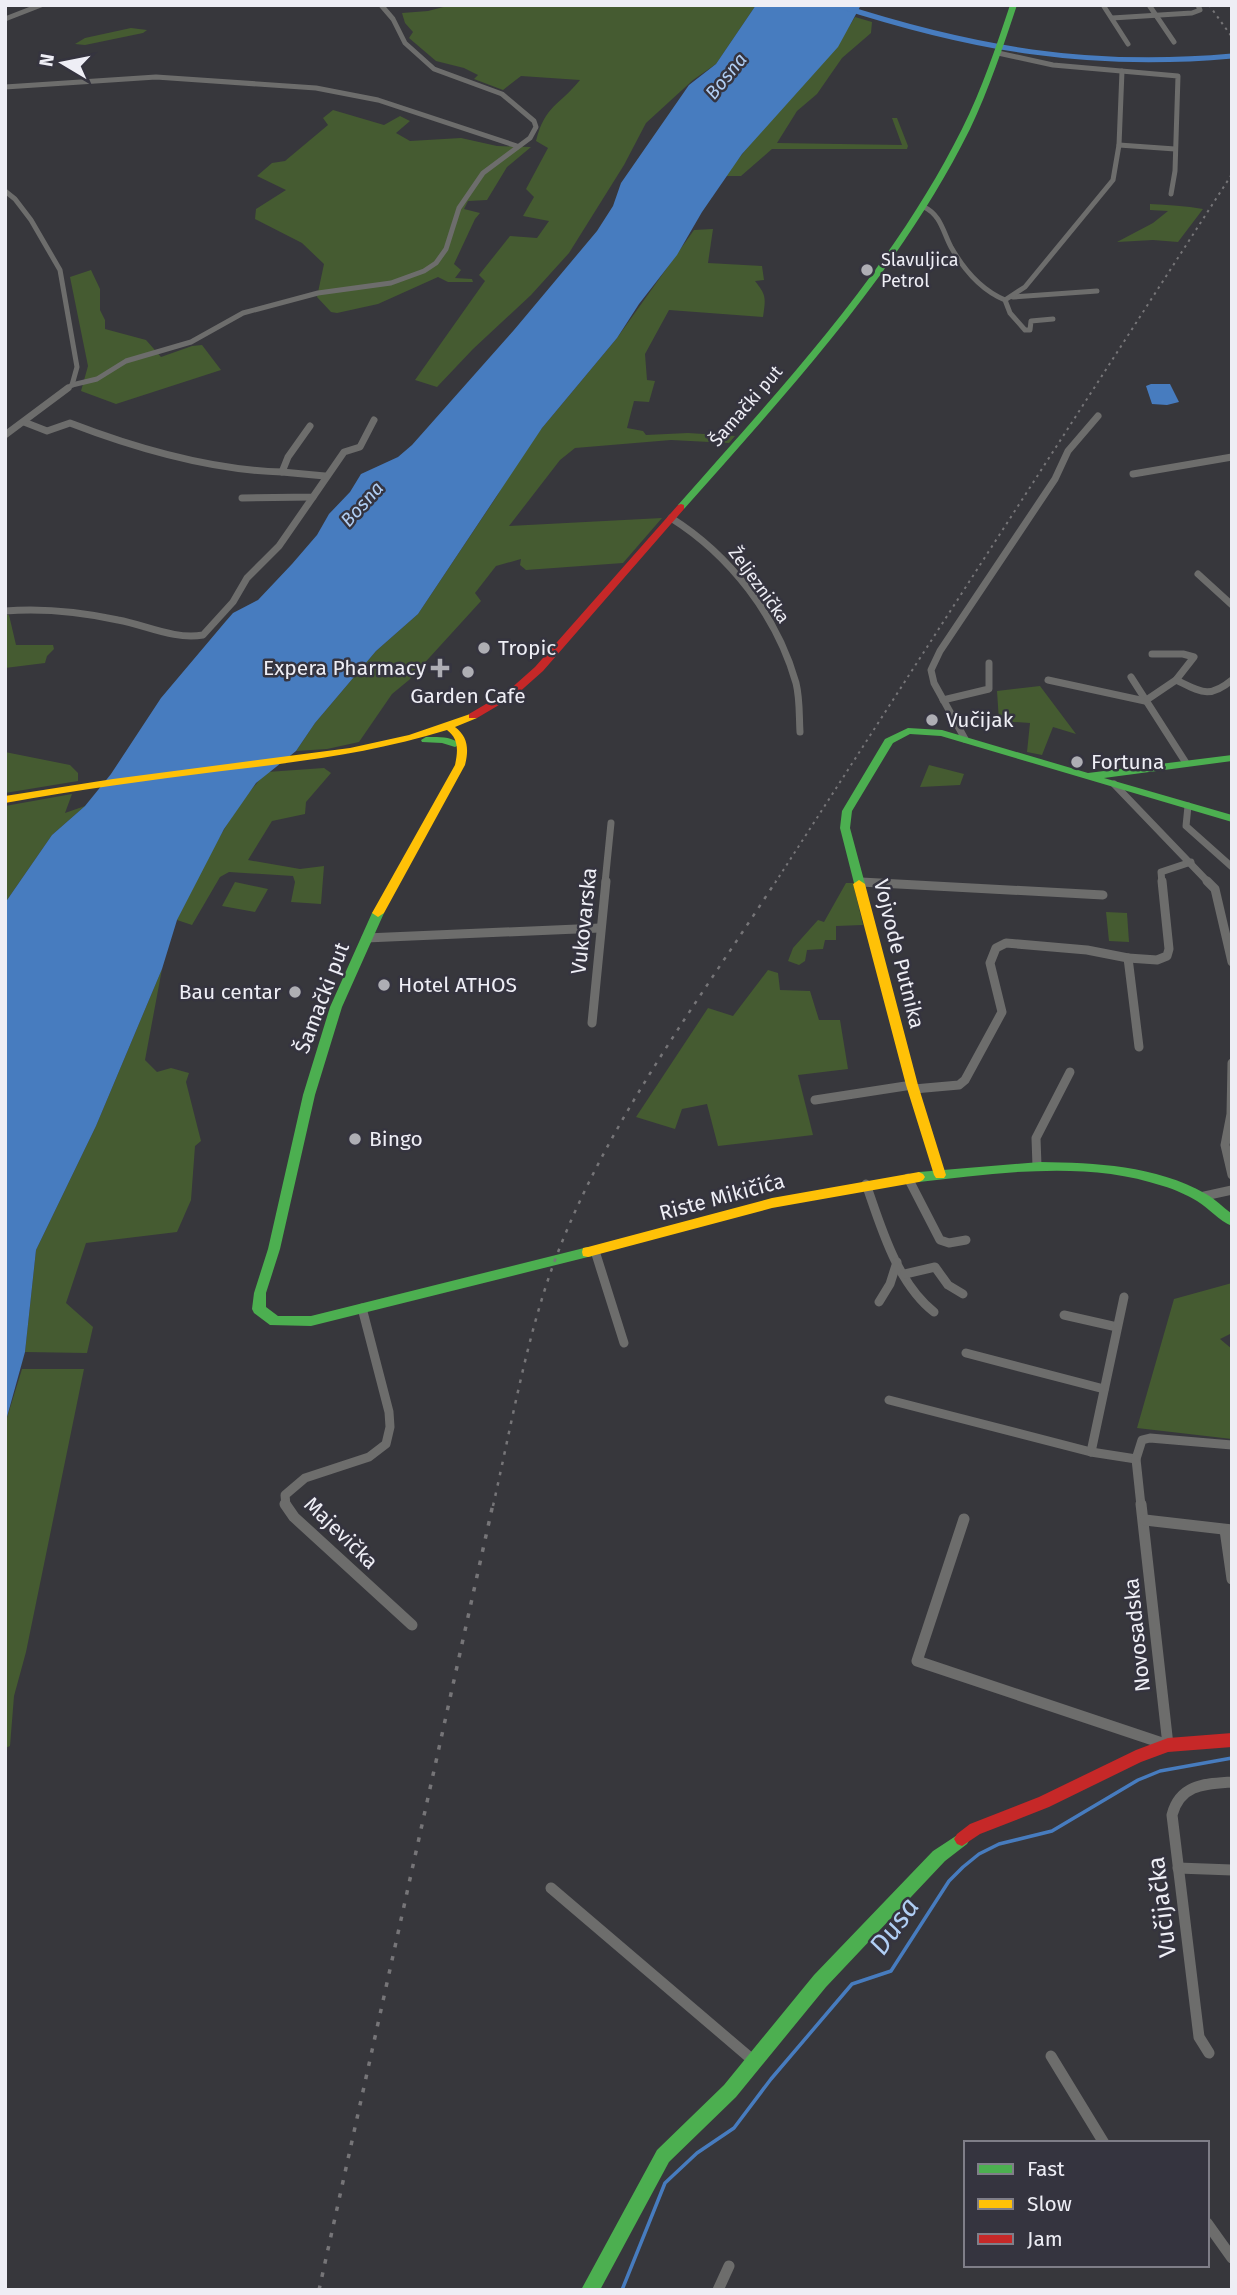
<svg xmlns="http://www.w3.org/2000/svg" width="1237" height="2295" font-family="'Fira Sans',sans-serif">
	<rect width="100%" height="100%" fill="#37373c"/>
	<g fill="#455b31">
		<path d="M451,5h305l-40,59 -23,16 -47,43 -22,42 -55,88 -38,42 -58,54 -36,38 -22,-7 70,-99 -6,-6 31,-39 27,2 12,-17 -26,-5 11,-19 -8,-8 22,-41 -12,-7c9,-36 23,-35 44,-61l-59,-4 -18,14 -29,-11 4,-4 -14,-7 -28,-7 -27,-23 4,-6 -8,-9 -3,-10 26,-2z"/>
		<path d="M855,17l17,5 -1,11 -29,25 -25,36 -20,17 -20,32 125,2 -10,-27h5l11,28 -1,3h-135l-31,27h-15c39,-57 94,-100 129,-159z"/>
		<path d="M131,28l16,2 -4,3 -58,12 -10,-1 10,-6z"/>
		<path d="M333,110l51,15 16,-9 10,5 -14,12 14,8 51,-3 36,8 34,1 -24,20 -20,33 -19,1 -4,8 16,4 -5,6 -21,45 7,6 -6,8 17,1 1,3h-25l-10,-5 -60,27 -41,9 -6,-1 -14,-15 7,-33 -22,-21 -47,-24 1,-10 30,-19 -29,-14 15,-13 13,-2 43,-36 -5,-7z"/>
		<path d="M1150,204c18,1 36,2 53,5l-25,33 -25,-2 -36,2 36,-19 15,-12 -18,-1z"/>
		<path d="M713,229l-5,34 54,3 2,14 -9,1c11,14 11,16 8,36l-94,-7 -24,44 2,26 8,1 -6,21 -15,-1 -7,27 16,3 3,4 42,-2 47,3 -6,7 -58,-3 -96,8 -15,12 -51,66 153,-8 -39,45 -97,7 -6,-5 1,-6 -25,7 -21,27 6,8 -72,79 -17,14 -33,48 -32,7 -31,2 19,-28 61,-72 42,-37 79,-118 16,-29 29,-39 75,-90 77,-108z"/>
		<path d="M91,270l9,19v21l5,10v9l41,11 15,17 31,-11 10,-1 19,25 -105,34 -35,-13 7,-25 -18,-89z"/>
		<path d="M5,615h4l7,30h37l1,4 -7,7 -2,7 -40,5z"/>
		<path d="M1040,686l36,48 -23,-7 -11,28 -15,-3 3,-29 -31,-2 -2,-30z"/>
		<path d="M5,752l65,13 8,8v8l-73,12z"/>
		<path d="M929,765l35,9 -4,11 -40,2z"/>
		<path d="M324,768l7,5 -25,29 -1,12 -33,7 -24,39 52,9 24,-3 -3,38 -30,-2 4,-20 -2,-6 -64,-4 -9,5 -28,48 -15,-5c26,-51 50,-107 90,-148z"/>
		<path d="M72,794l-7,19 20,-7 -33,29 -47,68v-97z"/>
		<path d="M235,882l33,7 -13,23 -33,-6z"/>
		<path d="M846,883h7l10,42 -27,1v14h-11l-2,9 -16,1 -2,11 -6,4 -11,-4 5,-13 25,-28 6,2z"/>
		<path d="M1106,912l21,1 2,29 -20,-1z"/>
		<path d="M162,969l-17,91 12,12 14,-4 18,5 -3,9 15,59 -6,5 -4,54 -14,32 -91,11 -20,60 27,24 -6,26 -62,-1 11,-102 60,-124z"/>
		<path d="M768,970l10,3 2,17 30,1 9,29h21l8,49 -50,6 15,60 -95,11 -11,-42 -25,5 -7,20 -39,-12 72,-109 25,8z"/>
		<path d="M1232,1283v50l-12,6 12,10v90l-95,-11 37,-129z"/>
		<path d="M22,1369h62l-58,283 -12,44 -4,50 -5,2v-324z"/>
	</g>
	<g fill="#477cbf">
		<path d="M756,5h105l-23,42 -96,107 -40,58 -25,43 -38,49 -22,34 -75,90 -124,186 -42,37 -61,72 -19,28 -40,32 -32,46 -47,91 -15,49 -66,157 -60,124 -11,102 -20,72v-521l47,-68 33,-29 26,-32 50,-76 65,-77 7,-8 25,-13 34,-36 25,-29 12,-21 21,-22 11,-18 37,-17 14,-12 102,-115 83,-99 16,-25 8,-23 68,-98 27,-21z"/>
		<path d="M1151,384h19l9,18 -12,3 -15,-1 -6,-18z"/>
	</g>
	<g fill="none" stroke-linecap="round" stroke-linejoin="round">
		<path stroke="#477cbf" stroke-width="3.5" d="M622,2290l43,-107 32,-30 37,-25 37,-49 81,-95 39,-13 58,-90 14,-14 16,-13 20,-10 53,-13 86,-51 22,-9 72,-13"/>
		<path stroke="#477cbf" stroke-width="5" d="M837,5c136,44 252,64 395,51"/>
		<g stroke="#6d6d6c" stroke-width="5">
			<path d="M1103,5l25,39"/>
			<path d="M1149,5l25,37"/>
			<path d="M1112,18l80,-5 8,-3 -2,-5"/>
			<path d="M5,19l36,-14"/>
			<path d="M998,53l55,12 125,11 -3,95 -4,23"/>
			<path d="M5,87l151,-10 160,11 62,12 139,46"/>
			<path d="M1119,145l56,4"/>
			<path d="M5,191l10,8 16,21 29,50 17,97 -5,18"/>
			<path d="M924,207c17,8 19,25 27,40 13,23 30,43 54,53l5,13 15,17h5l1,-9 22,-2"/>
			<path d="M1013,297l84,-6"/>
			<path d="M1005,300l20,-13 88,-107 6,-35 3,-74"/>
			<path d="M65,390l7,-5 25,-6 29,-18 65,-19 52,-29 75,-20 73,-10 33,-12 12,-8 10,-14 13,-41 24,-35 47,-35 6,-11 -2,-6 -32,-27 -68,-25 -29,-26 -12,-24 -12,-14"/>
		</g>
		<g stroke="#6d6d6c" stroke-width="7">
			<path d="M24,422l23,9 23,-8c65,25 142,47 212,49"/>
			<path d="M310,426l-22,31 -6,15 43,4"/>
			<path d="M5,435l63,-47"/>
			<path d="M1133,474l99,-17"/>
			<path d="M242,498l71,-1 31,-45 16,-5 14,-27"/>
			<path d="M671,518c59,37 106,98 125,165 4,16 3,33 4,49"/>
			<path d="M1198,574l34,31"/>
			<path d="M5,611c38,-3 76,1 113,9 28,5 56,20 85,15l30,-33 14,-24 32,-32 34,-49"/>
			<path d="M1131,677l55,86"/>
			<path d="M1048,680l97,21 31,-21 18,-23 -11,-3h-31"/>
			<path d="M1176,680c25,12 33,19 56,0"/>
			<path d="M943,700l46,-11v-26"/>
			<path d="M965,739l-31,-56 -3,-13 9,-19 115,-172 13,-28 30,-35"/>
			<path d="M1114,784l95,99"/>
			<path d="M1188,806l-2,20 46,41"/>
			<path d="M861,882l10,1"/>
			<path d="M605,883l6,-60"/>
			<path d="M1162,883l-1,-11 30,-10"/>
		</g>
		<g stroke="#6d6d6c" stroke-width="9">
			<path d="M1207,881l8,8 17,73"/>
			<path d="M861,882l242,13"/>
			<path d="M366,938l234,-10"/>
			<path d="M1128,958l29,2 10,-4 2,-7 -7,-68"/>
			<path d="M592,1023l14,-142"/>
			<path d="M1232,1063l-1,51 -6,31 7,30"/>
			<path d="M914,1089l45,-4 6,-5 37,-68 -12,-49 6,-15 10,-5 81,7 41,8 11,89"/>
			<path d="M815,1100l97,-15"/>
			<path d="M1037,1166l-1,-28 34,-66"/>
			<path d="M908,1178l32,62 9,3 17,-3"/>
			<path d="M866,1184c15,43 31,99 68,128"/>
			<path d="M1200,1197l32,-7"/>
			<path d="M595,1251l29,92"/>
			<path d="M905,1274l30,-7 13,18 15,9"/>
			<path d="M879,1302l11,-18 7,-22"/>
			<path d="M1064,1315l53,12"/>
			<path d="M966,1353l138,36"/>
			<path d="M889,1400l202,52 45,7"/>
			<path d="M1091,1452l33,-155"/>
			<path d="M286,1506l-1,-11 20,-17 64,-21 17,-13 4,-17 -1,-15 -27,-104"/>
			<path d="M1141,1506l-5,-47 6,-19 8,-2 82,7"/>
		</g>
		<g stroke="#6d6d6c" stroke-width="11">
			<path d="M285,1504l9,13 118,108"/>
			<path d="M1141,1504l27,241"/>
			<path d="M964,1519l-47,142 251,84"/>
			<path d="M1145,1520l87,10"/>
			<path d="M1225,1530l7,49"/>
			<path d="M1178,1868l54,2"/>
			<path d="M551,1888l204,174"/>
			<path d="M1209,2053l-10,-16 -27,-222c8,-31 33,-31 60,-33"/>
			<path d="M1051,2056l53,87"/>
			<path d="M1207,2223l25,35"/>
			<path d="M718,2290l11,-24"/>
		</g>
		<g fill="#4caf50" fill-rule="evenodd">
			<path d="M1010,5h7c-14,42 -28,84 -47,124 -71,143 -181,261 -286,380h-6v-4c104,-118 213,-234 284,-376 20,-40 34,-82 48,-124z"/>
			<path d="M908,728l34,2 146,43 144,-18v6l-128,17 128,37v7l-291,-86 -31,-2 -17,9 -41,68 -2,17 15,56 -6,4 -4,-1 -15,-59 2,-17 43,-72z"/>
			<path d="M426,737c12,0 25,-1 34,7l-5,3 -13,-4 -20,-1 -1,-2z"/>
			<path d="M378,909l6,4 -42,94 -27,88 -35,154 -14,44v14l12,9h33l277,-69 5,1 1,4 -1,4 -5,1 -277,69 -41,-1 -16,-12 -2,-4 2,-16 14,-44 35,-154 27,-88 42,-94z"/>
			<path d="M1040,1162c56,1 115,3 166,32 9,5 17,13 26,20v12c-13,-5 -23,-18 -35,-25 -10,-6 -23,-12 -34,-15 -77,-26 -165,-13 -244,-4l-4,-2 -2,-3 2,-3 4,-2z"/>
			<path d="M962,1832l5,2 3,5 -3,5 -22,17 -119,126 -90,110 -67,65 -69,128h-19l76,-140 67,-65 90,-110 119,-124z"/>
		</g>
		<g fill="#ffc107" fill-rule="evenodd">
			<path d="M473,713l4,1v4l-22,9c13,10 14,22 10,38l-81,148 -6,4 -6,-4 83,-148c3,-14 4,-26 -8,-35 -74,23 -149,32 -225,41 -73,9 -145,19 -217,32v-7l108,-17 237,-31 59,-13z"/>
			<path d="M859,880l6,4 53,201 28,90 -2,3h-8l-2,-3 -28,-90 -53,-201z"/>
			<path d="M919,1172l4,2 2,3 -2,3 -4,2 -147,26 -184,49 -5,-1 -1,-4 1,-4 5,-1 184,-49z"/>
		</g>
		<g fill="#c62828" fill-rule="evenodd">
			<path d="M681,504l3,1v4l-141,162 -27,24 -39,23h-8v-4l39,-23 27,-24 143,-162z"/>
			<path d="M1232,1733v14l-64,5 -27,10 -92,45 -69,27 -18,12 -5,-2 -3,-5 3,-5 13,-10 69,-27 97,-47 32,-12z"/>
		</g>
		<g stroke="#767578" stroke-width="2" stroke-dasharray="2.5 4.5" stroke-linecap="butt">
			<path d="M1209,5l23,32"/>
			<path d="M775,883l457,-709"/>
		</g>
		<path stroke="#767578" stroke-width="2.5" stroke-dasharray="3.5 7" stroke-linecap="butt" d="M493,1506c18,-79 34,-171 62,-246 51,-136 143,-258 221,-379"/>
		<path stroke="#767578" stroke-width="3.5" stroke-dasharray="4.5 9" stroke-linecap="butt" d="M319,2290l174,-786"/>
	</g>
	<g fill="#aeaeb4" stroke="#35343f" stroke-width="2.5">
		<circle cx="867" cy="270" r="7"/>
		<circle cx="484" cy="648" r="7"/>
		<path d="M436.5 657.5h7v7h7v7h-7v7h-7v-7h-7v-7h7z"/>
		<circle cx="468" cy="672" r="7"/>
		<circle cx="932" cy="720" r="7"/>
		<circle cx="1077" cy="762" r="7"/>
		<circle cx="384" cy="985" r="7"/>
		<circle cx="295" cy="992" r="7"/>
		<circle cx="355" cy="1139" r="7"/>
	</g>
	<g text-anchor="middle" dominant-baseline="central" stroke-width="5" stroke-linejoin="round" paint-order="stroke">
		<g font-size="18" fill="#eeeef5" stroke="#35343f" text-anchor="start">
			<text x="881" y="260">Slavuljica<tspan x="881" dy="21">Petrol</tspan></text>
		</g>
		<g font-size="18" fill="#eeeef5" stroke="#35343f">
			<text transform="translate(746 406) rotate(-49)">Šamački put</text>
			<text transform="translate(759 585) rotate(54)">Željeznička</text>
		</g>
		<g font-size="19" font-style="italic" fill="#b0cef4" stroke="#35343f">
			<text transform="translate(726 76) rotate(-51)">Bosna</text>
			<text transform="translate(362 504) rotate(-48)">Bosna</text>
		</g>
		<g font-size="21" fill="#eeeef5" stroke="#35343f" text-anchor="start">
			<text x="498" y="648">Tropic</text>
			<text x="426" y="668" text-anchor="end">Expera Pharmacy</text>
			<text x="468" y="696" text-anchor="middle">Garden Cafe</text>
			<text x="946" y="720">Vučijak</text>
			<text x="1091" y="762">Fortuna</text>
			<text x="398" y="985">Hotel ATHOS</text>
			<text x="281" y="992" text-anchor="end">Bau centar</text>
			<text x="369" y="1139">Bingo</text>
		</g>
		<g font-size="21" fill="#eeeef5" stroke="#35343f">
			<text transform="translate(584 921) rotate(-84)">Vukovarska</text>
			<text transform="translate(899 954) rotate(76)">Vojvode Putnika</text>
			<text transform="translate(322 998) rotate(-69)">Šamački put</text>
			<text transform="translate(722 1197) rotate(-15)">Riste Mikičića</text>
			<text transform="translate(341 1533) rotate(44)">Majevička</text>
			<text transform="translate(1137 1635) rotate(-96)">Novosadska</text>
		</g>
		<g font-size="24" fill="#eeeef5" stroke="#35343f">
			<text transform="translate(1162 1907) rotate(-97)">Vučijačka</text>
		</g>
		<g font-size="28" font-style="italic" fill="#b0cef4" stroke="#35343f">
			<text transform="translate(894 1926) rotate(-54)">Dusa</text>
		</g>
	</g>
	<rect width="1237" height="2295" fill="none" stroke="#eeeef5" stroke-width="14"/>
	<rect x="964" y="2141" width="245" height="126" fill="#35343f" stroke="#7f7e88" stroke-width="2"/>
	<rect x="978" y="2164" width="35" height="10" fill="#4caf50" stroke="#7f7e88" stroke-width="2"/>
	<text x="1027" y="2176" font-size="21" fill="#eeeef5">Fast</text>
	<rect x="978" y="2199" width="35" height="10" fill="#ffc107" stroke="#7f7e88" stroke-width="2"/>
	<text x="1027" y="2211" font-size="21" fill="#eeeef5">Slow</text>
	<rect x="978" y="2234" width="35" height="10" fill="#c62828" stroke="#7f7e88" stroke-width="2"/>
	<text x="1027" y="2246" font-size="21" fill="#eeeef5">Jam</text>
	<g transform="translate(63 63) rotate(280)" stroke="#35343f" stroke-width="5" paint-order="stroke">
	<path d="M0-5L12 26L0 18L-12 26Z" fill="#eeeef5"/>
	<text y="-10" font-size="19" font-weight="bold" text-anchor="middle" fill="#eeeef5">N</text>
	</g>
</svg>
